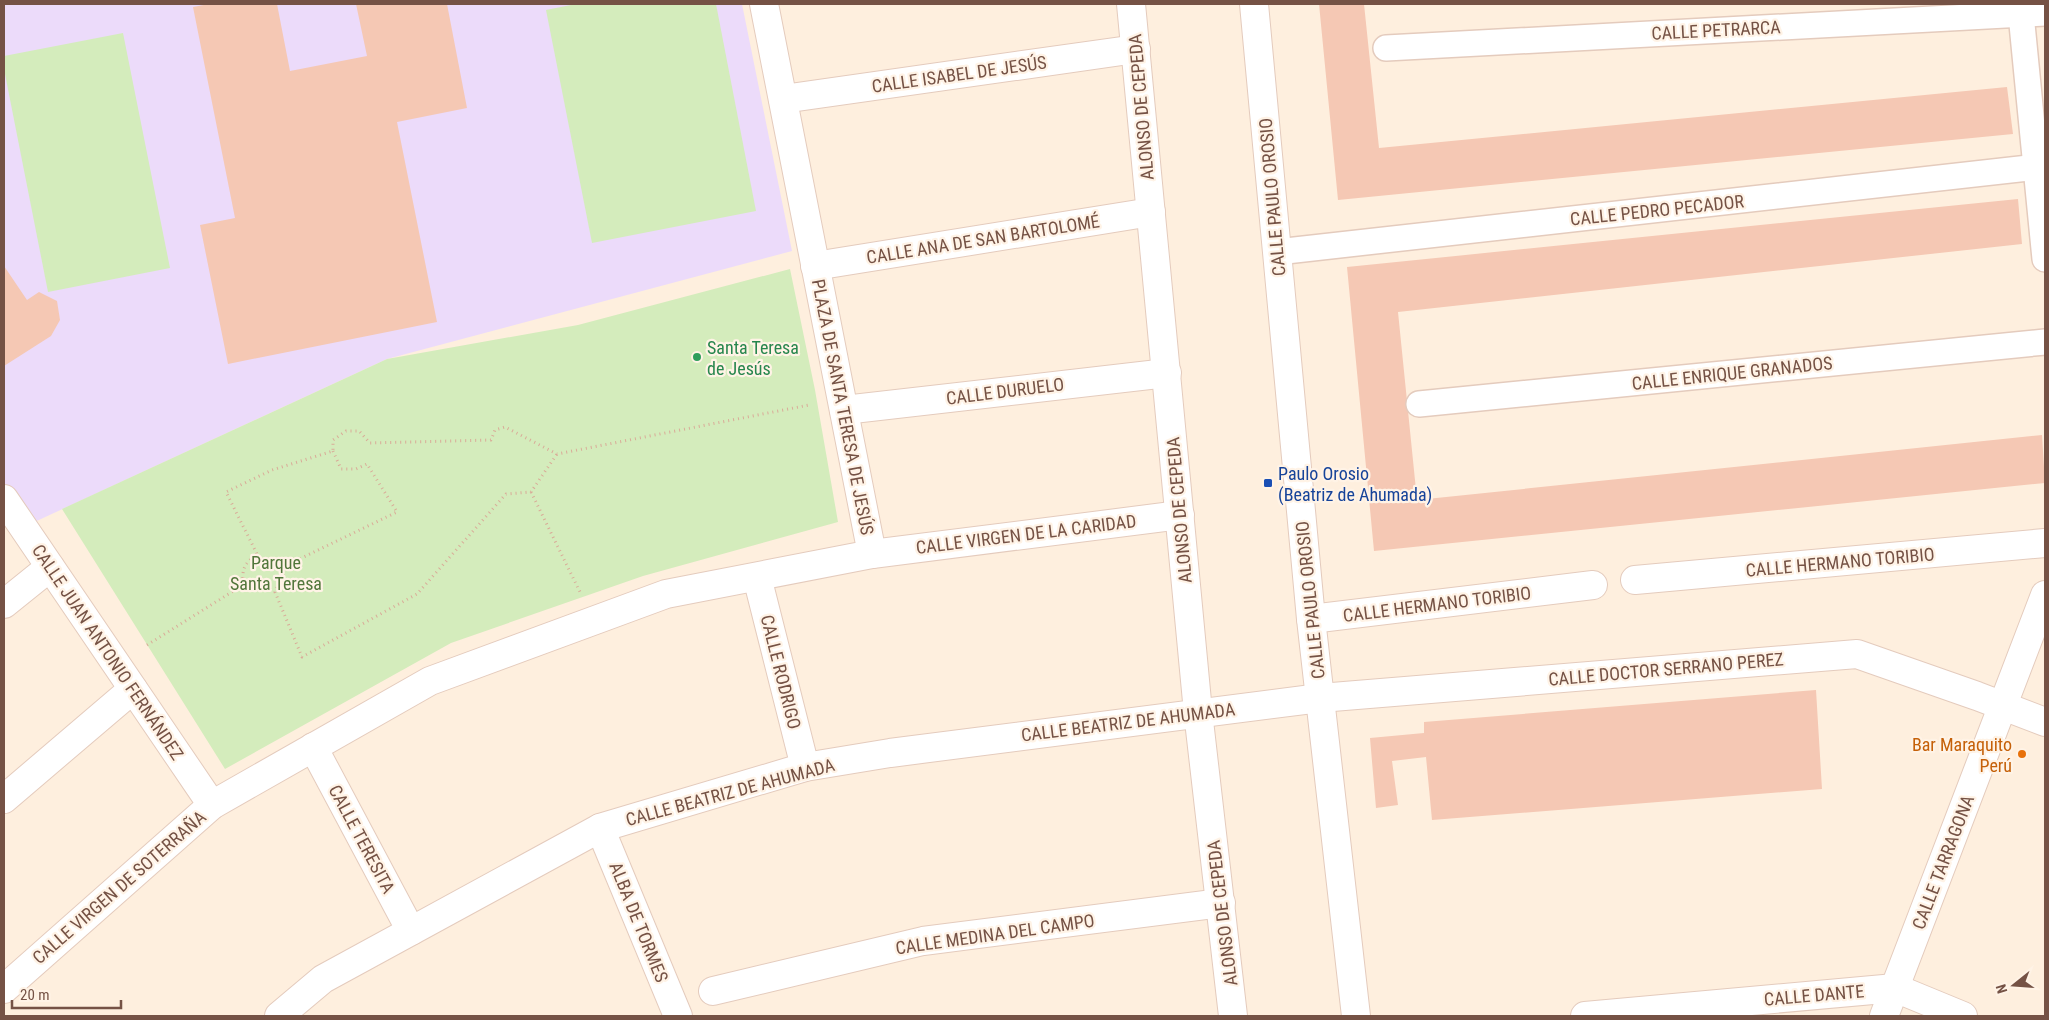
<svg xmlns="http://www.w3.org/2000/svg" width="2049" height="1020" font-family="'Roboto Condensed',sans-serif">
	<rect width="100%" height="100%" fill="#feefde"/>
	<path fill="#ecdbfa" d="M4,4h738l50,247 -405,108 -359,166 -24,-37z"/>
	<g fill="#d4ecbc">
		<path d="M576,4h140l40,207 -164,32 -46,-233z"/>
		<path d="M123,33l47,235 -122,24 -44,-223v-13z"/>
		<path d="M790,269l25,121 23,132 -195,54 -192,67 -226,126 -163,-260 325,-150 191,-34z"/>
	</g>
	<g fill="#f5c8b4">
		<path d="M209,4h68l13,67 77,-15 -11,-52h91l20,104 -70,14 40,200 -209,42 -28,-139 35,-7 -42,-211z"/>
		<path d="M1319,4h45l15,144 628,-61 6,47 -675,66z"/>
		<path d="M2018,199l4,45 -624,68 19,188 625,-65 3,48 -671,68 -27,-284z"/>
		<path d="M4,266l23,34 12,-8 18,9 3,19 -9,16 -47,30z"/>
		<path d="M1816,690l6,99 -390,31 -6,-63 -34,4 6,44 -22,3 -6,-70 54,-5v-11z"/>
	</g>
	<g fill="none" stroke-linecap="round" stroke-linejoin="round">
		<defs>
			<g id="pedestrian">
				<path d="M2021,14l24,245"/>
				<path d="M1386,48l659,-35"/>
				<path d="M1277,252l760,-85"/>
				<path d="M1419,404l626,-62"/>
			</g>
			<g id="minor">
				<path d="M1131,4l67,708 35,304"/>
				<path d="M1254,4l57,615 45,397"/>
				<path d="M783,99l353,-50"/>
				<path d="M815,266l336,-54"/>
				<path d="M844,410l323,-37"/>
				<path d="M4,499l208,306"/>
				<path d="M872,554l308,-39"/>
				<path d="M757,577l48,190"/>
				<path d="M1635,580l410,-37"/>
				<path d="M4,604l46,-37"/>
				<path d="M1311,619l282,-34"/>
				<path d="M313,747l98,184"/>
				<path d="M4,799l129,-110"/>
				<path d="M600,828l78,188"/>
				<path d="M4,989l208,-184 218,-124 236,-87 206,-40 -108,-550"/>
				<path d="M713,991l210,-50 298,-38"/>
				<path d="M279,1016l44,-37 277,-151 205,-61 85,-14 430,-55 537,-44 120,42 68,26"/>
				<path d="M1585,1016l310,-28 68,28"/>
				<path d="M1884,1016l161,-421"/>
			</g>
		</defs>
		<use href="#pedestrian" stroke="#e4cbbd" stroke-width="28"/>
		<use href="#minor" stroke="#e4cbbd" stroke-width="30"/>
		<g stroke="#d9ab98" stroke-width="3" stroke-dasharray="1 4" stroke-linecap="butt">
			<path d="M333,451l8,18h15l11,-5 30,48 -110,53 -12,27 27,65 115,-63 89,-100 25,-2 26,-38"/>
			<path d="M531,492l49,100"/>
			<path d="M147,645l96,-60c-1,-17 1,-21 14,-31l-31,-62 46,-22 61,-19v-11l13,-9h13l11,12 121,-3 4,-10 10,-3 52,27 252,-49"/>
		</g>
		<use href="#pedestrian" stroke="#fff" stroke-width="25"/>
		<use href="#minor" stroke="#fff" stroke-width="28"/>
	</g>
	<circle fill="#2e9e5b" stroke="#fff3e6" stroke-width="2" cx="697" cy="357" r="5"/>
	<rect fill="#1a4fb4" stroke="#fff3e6" stroke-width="2" x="1263" y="478" width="10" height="10" rx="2.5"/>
	<circle fill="#e8710a" stroke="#fff3e6" stroke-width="2" cx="2022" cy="754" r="5"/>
	<g text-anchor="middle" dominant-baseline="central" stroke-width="4.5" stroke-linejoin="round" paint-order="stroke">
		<g font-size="18" fill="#755245" stroke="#fff3e6">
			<text transform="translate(1716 30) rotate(-3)">CALLE PETRARCA</text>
			<text transform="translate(959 74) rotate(-8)">CALLE ISABEL DE JESÚS</text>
			<text transform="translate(1141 107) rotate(-95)">ALONSO DE CEPEDA</text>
			<text transform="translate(1272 197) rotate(-95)">CALLE PAULO OROSIO</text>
			<text transform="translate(1657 210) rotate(-6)">CALLE PEDRO PECADOR</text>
			<text transform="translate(983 239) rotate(-9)">CALLE ANA DE SAN BARTOLOMÉ</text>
			<text transform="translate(1732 373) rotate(-6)">CALLE ENRIQUE GRANADOS</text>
			<text transform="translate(1005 391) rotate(-7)">CALLE DURUELO</text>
			<text transform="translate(843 407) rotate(79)">PLAZA DE SANTA TERESA DE JESÚS</text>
			<text transform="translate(1179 510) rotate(-95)">ALONSO DE CEPEDA</text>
			<text transform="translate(1026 534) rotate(-7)">CALLE VIRGEN DE LA CARIDAD</text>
			<text transform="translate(1840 562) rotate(-5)">CALLE HERMANO TORIBIO</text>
			<text transform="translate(1310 600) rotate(-96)">CALLE PAULO OROSIO</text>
			<text transform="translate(1437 604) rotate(-7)">CALLE HERMANO TORIBIO</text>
			<text transform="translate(108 652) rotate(56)">CALLE JUAN ANTONIO FERNÁNDEZ</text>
			<text transform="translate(1666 669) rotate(-5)">CALLE DOCTOR SERRANO PEREZ</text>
			<text transform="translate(781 672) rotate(76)">CALLE RODRIGO</text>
			<text transform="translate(1128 722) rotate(-7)">CALLE BEATRIZ DE AHUMADA</text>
			<text transform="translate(730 792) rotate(-15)">CALLE BEATRIZ DE AHUMADA</text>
			<text transform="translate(362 839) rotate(62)">CALLE TERESITA</text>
			<text transform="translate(1943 862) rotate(-69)">CALLE TARRAGONA</text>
			<text transform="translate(119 887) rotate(-41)">CALLE VIRGEN DE SOTERRAÑA</text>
			<text transform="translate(1222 913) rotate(-97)">ALONSO DE CEPEDA</text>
			<text transform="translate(639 922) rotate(68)">ALBA DE TORMES</text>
			<text transform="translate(995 934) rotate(-8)">CALLE MEDINA DEL CAMPO</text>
			<text transform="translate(1814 995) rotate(-5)">CALLE DANTE</text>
		</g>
		<g font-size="18" fill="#27864d" stroke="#fff3e6" text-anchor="start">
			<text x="707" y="347">Santa Teresa<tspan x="707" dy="21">de Jesús</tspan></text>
		</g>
		<g font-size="18" fill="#164399" stroke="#fff3e6" text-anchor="start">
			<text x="1278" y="473">Paulo Orosio<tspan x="1278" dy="21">(Beatriz de Ahumada)</tspan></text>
		</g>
		<g font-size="18" fill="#51763a" stroke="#fff3e6">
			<text x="276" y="562">Parque<tspan x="276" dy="21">Santa Teresa</tspan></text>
		</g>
		<g font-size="18" fill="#c56008" stroke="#fff3e6" text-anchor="end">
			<text x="2012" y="744">Bar Maraquito<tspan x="2012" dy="21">Perú</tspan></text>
		</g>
	</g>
	<rect width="2049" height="1020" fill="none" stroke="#755245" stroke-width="10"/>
	<g transform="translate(2014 985) rotate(253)" stroke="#fff3e6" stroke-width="4" paint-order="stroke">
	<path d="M0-4L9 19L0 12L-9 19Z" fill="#755245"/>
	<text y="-8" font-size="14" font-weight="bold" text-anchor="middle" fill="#755245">N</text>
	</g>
	<path d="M12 1000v8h109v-8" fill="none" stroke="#755245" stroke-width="2.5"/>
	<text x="20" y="1000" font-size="15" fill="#755245" stroke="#fff3e6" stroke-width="4" paint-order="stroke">20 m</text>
</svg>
